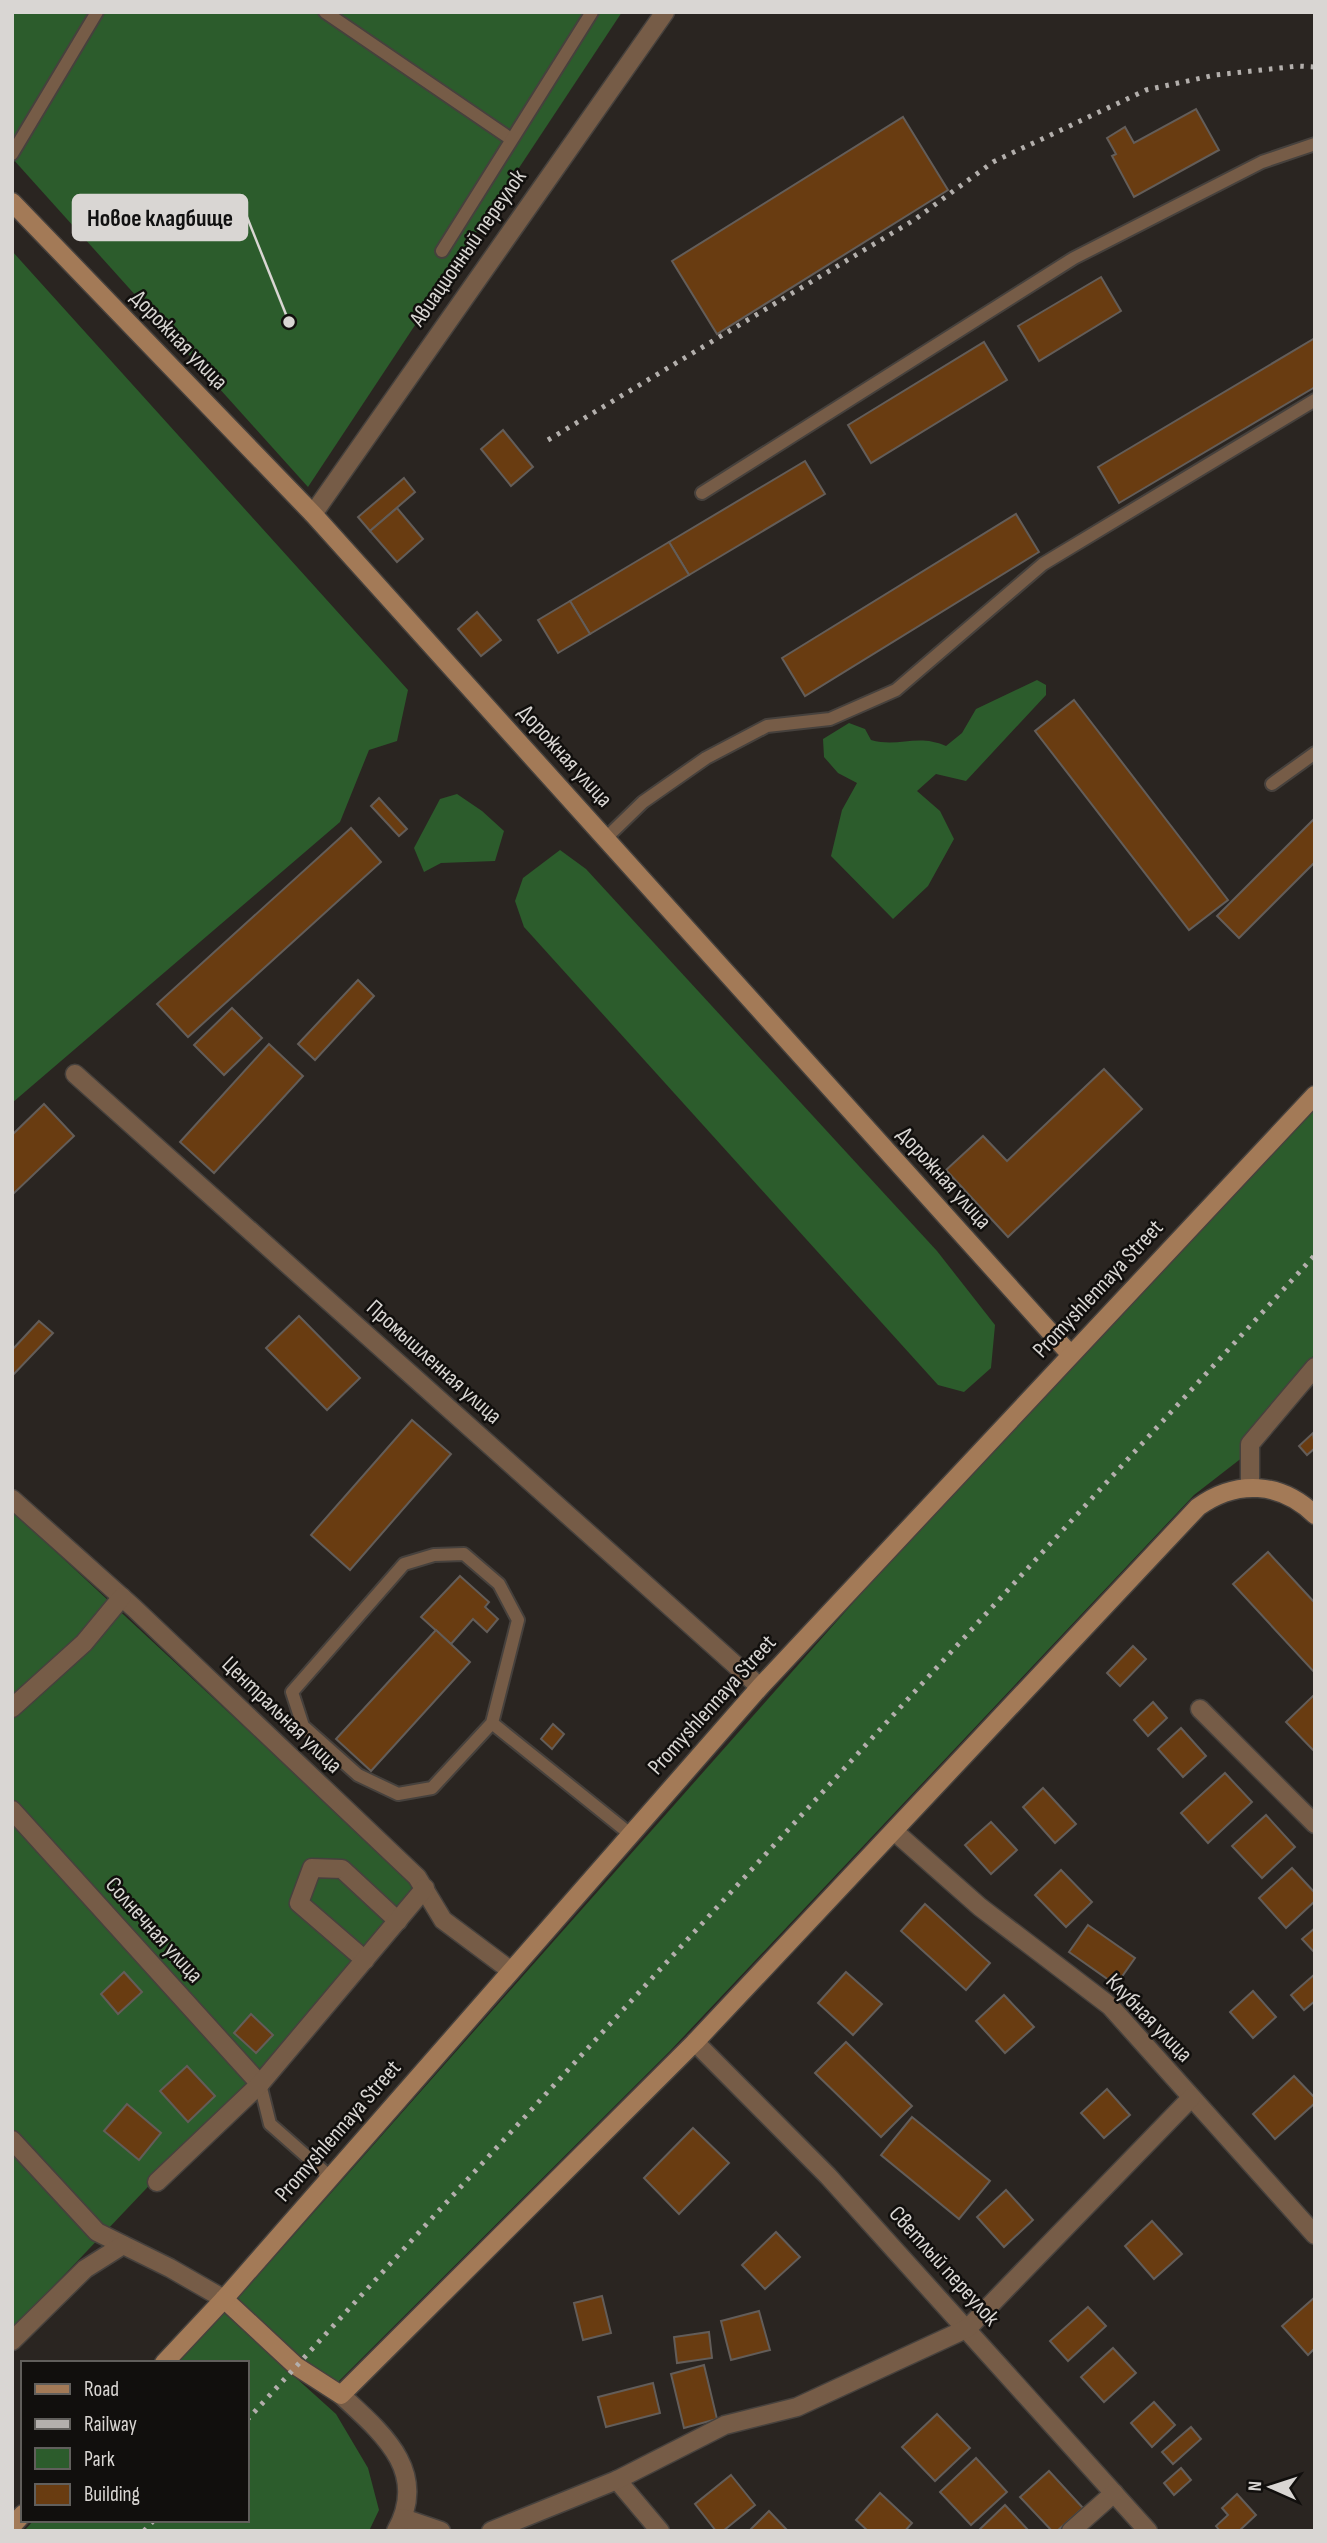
<svg xmlns="http://www.w3.org/2000/svg" width="1327" height="2543" font-family="'Sofia Sans Condensed',sans-serif">
	<rect width="100%" height="100%" fill="#2a2521"/>
	<g fill="#2c5c2c">
		<path d="M12,12h610l-314,475 -296,-329z"/>
		<path d="M12,251l396,439 -11,51 -28,9 -29,72 -328,281z"/>
		<path d="M1037,680l9,5v10l-80,86 -30,-7 -19,17 23,20 14,28 -26,47 -35,33 -62,-63 11,-46 15,-27 -19,-10 -14,-16 -1,-18 26,-16 16,6 6,11c28,8 46,-7 75,6l16,-13 14,-24z"/>
		<path d="M457,794l25,17 22,20 -9,30 -54,2 -17,9 -10,-24 26,-49z"/>
		<path d="M560,850l26,19 351,382 58,74 -4,43 -27,24 -26,-7 -414,-458 -9,-26 8,-23z"/>
		<path d="M1315,1108v246l-72,86v17l-49,38 -524,556 -332,331 -41,-24 -59,-60 713,-806z"/>
		<path d="M12,1511l413,384 -413,435z"/>
		<path d="M223,2312l113,102 32,54 11,42 -10,21h-345l10,-11h213v-157h-70z"/>
	</g>
	<g fill="#693c11" stroke="#635d59" stroke-width="2">
		<path d="M1196,109l23,41 -85,47 -22,-41 4,-2 -9,-16 18,-11 9,16z"/>
		<path d="M903,117l45,73 -231,144 -45,-73z"/>
		<path d="M1101,277l20,34 -82,50 -21,-35z"/>
		<path d="M1315,338v49l-196,116 -21,-36z"/>
		<path d="M984,342l23,38 -136,83 -23,-38z"/>
		<path d="M503,430l30,37 -22,19 -30,-37z"/>
		<path d="M805,461l20,33 -136,81 -20,-33z"/>
		<path d="M404,478l11,14 -45,39 -12,-14z"/>
		<path d="M397,508l26,31 -26,23 -27,-31z"/>
		<path d="M1016,514l23,38 -234,144 -23,-38z"/>
		<path d="M669,542l20,33 -99,59 -20,-33z"/>
		<path d="M570,601l20,33 -32,19 -20,-33z"/>
		<path d="M477,612l24,28 -20,16 -23,-27z"/>
		<path d="M1074,700l154,200 -39,30 -154,-199z"/>
		<path d="M379,798l28,31 -8,7 -28,-30z"/>
		<path d="M1315,818v44l-76,76 -22,-22z"/>
		<path d="M351,828l30,34 -193,175 -31,-33z"/>
		<path d="M358,980l16,16 -59,64 -17,-16z"/>
		<path d="M232,1008l30,30 -38,37 -30,-30z"/>
		<path d="M269,1044l34,32 -89,97 -34,-31z"/>
		<path d="M1104,1069l38,40 -134,128 -62,-67 37,-34 24,25z"/>
		<path d="M44,1104l30,32 -62,59v-60z"/>
		<path d="M299,1316l61,62 -33,32 -61,-62z"/>
		<path d="M39,1321l14,12 -41,43v-26z"/>
		<path d="M412,1420l39,34 -101,116 -39,-35z"/>
		<path d="M1313,1433l2,15 -8,7 -8,-9z"/>
		<path d="M1268,1552l47,51v70l-82,-89z"/>
		<path d="M460,1576l29,26 -4,5 13,12 -11,13 -14,-13 -22,25 -30,-27z"/>
		<path d="M436,1630l34,32 -99,109 -35,-32z"/>
		<path d="M1133,1646l13,13 -26,27 -13,-13z"/>
		<path d="M1315,1694v58l-29,-30z"/>
		<path d="M1153,1702l14,16 -19,18 -14,-16z"/>
		<path d="M553,1724l11,10 -12,15 -11,-10z"/>
		<path d="M1181,1728l25,28 -23,21 -25,-28z"/>
		<path d="M1225,1773l27,29 -44,41 -27,-30z"/>
		<path d="M1043,1788l33,36 -21,19 -32,-36z"/>
		<path d="M1266,1815l29,32 -33,31 -30,-32z"/>
		<path d="M991,1822l26,28 -26,24 -26,-29z"/>
		<path d="M1292,1868l23,25v8l-29,27 -27,-30z"/>
		<path d="M1061,1870l31,32 -26,25 -31,-32z"/>
		<path d="M925,1904l65,59 -24,27 -65,-59z"/>
		<path d="M1088,1925l47,33 -19,27 -47,-33z"/>
		<path d="M1315,1928v25l-13,-14z"/>
		<path d="M124,1972l18,20 -24,22 -17,-20z"/>
		<path d="M846,1972l36,32 -29,31 -35,-32z"/>
		<path d="M1315,1974v27l-11,9 -13,-15z"/>
		<path d="M1253,1991l23,26 -23,21 -23,-26z"/>
		<path d="M1004,1995l30,32 -29,26 -29,-32z"/>
		<path d="M251,2014l22,21 -17,18 -22,-20z"/>
		<path d="M846,2042l66,64 -31,31 -66,-64z"/>
		<path d="M187,2066l28,30 -27,26 -28,-31z"/>
		<path d="M1294,2076l21,22v5l-40,36 -22,-25z"/>
		<path d="M1107,2089l23,26 -26,23 -23,-25z"/>
		<path d="M127,2104l34,29 -22,27 -35,-29z"/>
		<path d="M912,2117l78,64 -31,38 -78,-64z"/>
		<path d="M693,2128l36,35 -50,51 -35,-36z"/>
		<path d="M1006,2190l27,30 -29,27 -27,-30z"/>
		<path d="M1152,2221l30,33 -28,25 -29,-33z"/>
		<path d="M776,2232l24,25 -35,32 -23,-24z"/>
		<path d="M602,2296l9,37 -28,7 -9,-37z"/>
		<path d="M1315,2297v51l-7,7 -26,-29z"/>
		<path d="M1088,2307l18,19 -38,35 -18,-20z"/>
		<path d="M759,2311l11,39 -39,10 -10,-39z"/>
		<path d="M709,2332l3,26 -35,5 -3,-26z"/>
		<path d="M1113,2348l23,25 -32,29 -23,-25z"/>
		<path d="M704,2365l13,54 -33,9 -13,-54z"/>
		<path d="M653,2383l7,30 -54,14 -8,-30z"/>
		<path d="M1154,2402l21,23 -23,22 -21,-24z"/>
		<path d="M937,2414l33,34 -35,33 -33,-34z"/>
		<path d="M1191,2427l10,12 -28,25 -11,-12z"/>
		<path d="M976,2458l31,34 -36,33 -31,-33z"/>
		<path d="M1181,2468l10,12 -17,15 -10,-12z"/>
		<path d="M1049,2471l34,37 -26,23h-5l-32,-34z"/>
		<path d="M731,2475l24,30 -32,26h-7l-21,-27z"/>
		<path d="M880,2493l32,30 -7,8h-37l-12,-11z"/>
		<path d="M1237,2494l19,21 -17,16h-19l-4,-5 12,-11 -6,-7z"/>
		<path d="M1005,2505l24,26h-51z"/>
		<path d="M769,2511l19,20h-39z"/>
	</g>
	<g fill="none" stroke-linecap="round" stroke-linejoin="round">
		<defs>
			<g id="lane">
				<path d="M325,12l186,127"/>
				<path d="M12,154l85,-142"/>
				<path d="M442,251l150,-239"/>
				<path d="M702,493l372,-235 188,-96 53,-18"/>
				<path d="M1272,784l43,-31"/>
				<path d="M606,838l37,-36 63,-44 61,-32 63,-7 66,-29 147,-126 272,-164"/>
				<path d="M492,1723l-60,65 -34,6 -40,-19 -55,-49 -11,-34 112,-128 30,-9 30,-1 35,30 19,36 -26,103 138,111"/>
				<path d="M260,2084l10,40 60,53"/>
			</g>
			<g id="street">
				<path d="M313,514l352,-502"/>
				<path d="M75,1074l685,613"/>
				<path d="M1250,1487v-43l65,-77"/>
				<path d="M12,1499l122,109 283,269 26,43 67,50"/>
				<path d="M12,1708l72,-65 38,-46"/>
				<path d="M1200,1709l115,115"/>
				<path d="M12,1810l248,274"/>
				<path d="M894,1831l86,76 130,99 205,229"/>
				<path d="M365,1960l-66,-57 13,-35 30,1 56,52"/>
				<path d="M695,2042l133,134 320,355"/>
				<path d="M12,2140l85,92 73,36 54,31"/>
				<path d="M157,2182l103,-98 165,-196"/>
				<path d="M12,2341l73,-72 38,-24"/>
				<path d="M341,2395c40,37 89,76 55,136"/>
				<path d="M617,2480l43,51"/>
				<path d="M403,2518l38,13"/>
				<path d="M491,2531l126,-51 108,-55 72,-18 171,-79 223,-230"/>
				<path d="M1071,2531l43,-38"/>
			</g>
			<g id="secondary">
				<path d="M12,202l301,312 757,840"/>
				<path d="M224,2299l72,67 45,29 354,-353 503,-535c39,-28 83,-25 117,8"/>
				<path d="M164,2363l60,-64 536,-612 555,-592"/>
				<path d="M12,2526l11,-12"/>
			</g>
		</defs>
		<use href="#lane" stroke="#46413d" stroke-width="16"/>
		<use href="#street" stroke="#46413d" stroke-width="21"/>
		<use href="#secondary" stroke="#46413d" stroke-width="21"/>
		<use href="#lane" stroke="#765c47" stroke-width="12"/>
		<use href="#street" stroke="#765c47" stroke-width="18"/>
		<use href="#secondary" stroke="#a37a57" stroke-width="18"/>
		<g stroke="#b3afac" stroke-width="5" stroke-dasharray="3.5 7" stroke-linecap="butt">
			<path d="M548,440l366,-220 79,-58 153,-72 69,-15 83,-9 17,1"/>
			<path d="M247,2420l1068,-1165"/>
			<path d="M144,2531l10,-11"/>
		</g>
	</g>
	<g text-anchor="middle" dominant-baseline="central" stroke-width="5" stroke-linejoin="round" paint-order="stroke">
		<g font-size="23" fill="#d9d6d3" stroke="#110f0d">
			<text transform="translate(468 248) rotate(-55)">Авиационный переулок</text>
			<text transform="translate(179 340) rotate(46)">Дорожная улица</text>
			<text transform="translate(565 756) rotate(48)">Дорожная улица</text>
			<text transform="translate(944 1178) rotate(48)">Дорожная улица</text>
			<text transform="translate(1098 1289) rotate(-47)">Promyshlennaya Street</text>
			<text transform="translate(434 1362) rotate(42)">Промышленная улица</text>
			<text transform="translate(712 1705) rotate(-48)">Promyshlennaya Street</text>
			<text transform="translate(282 1715) rotate(44)">Центральная улица</text>
			<text transform="translate(154 1930) rotate(48)">Солнечная улица</text>
			<text transform="translate(1149 2018) rotate(46)">Клубная улица</text>
			<text transform="translate(338 2131) rotate(-49)">Promyshlennaya Street</text>
			<text transform="translate(944 2266) rotate(48)">Светлый переулок</text>
		</g>
	</g>
	<path fill="none" stroke="#d9d6d3" stroke-width="2.5" d="M289 322L247 217"/>
	<circle fill="#d9d6d3" stroke="#110f0d" stroke-width="2.5" cx="289" cy="322" r="7"/>
	<rect fill="#d9d6d3" stroke="#d9d6d3" stroke-width="2.5" x="73" y="195" width="174" height="45" rx="7"/>
	<g font-size="24" text-anchor="middle" font-weight="bold" fill="#111">
		<text x="160" y="226">Новое кладбище</text>
	</g>
	<rect width="1327" height="2543" fill="none" stroke="#d9d6d3" stroke-width="28"/>
	<rect x="21" y="2361" width="228" height="161" fill="#110f0d" stroke="#615f5c" stroke-width="2"/>
	<rect x="35" y="2384" width="35" height="10" fill="#a37a57" stroke="#615f5c" stroke-width="2"/>
	<text x="84" y="2396" font-size="21" fill="#d9d6d3">Road</text>
	<rect x="35" y="2419" width="35" height="10" fill="#b3afac" stroke="#615f5c" stroke-width="2"/>
	<text x="84" y="2431" font-size="21" fill="#d9d6d3">Railway</text>
	<rect x="35" y="2448" width="35" height="21" fill="#2c5c2c" stroke="#615f5c" stroke-width="2"/>
	<text x="84" y="2466" font-size="21" fill="#d9d6d3">Park</text>
	<rect x="35" y="2484" width="35" height="21" fill="#693c11" stroke="#615f5c" stroke-width="2"/>
	<text x="84" y="2501" font-size="21" fill="#d9d6d3">Building</text>
	<g transform="translate(1271 2487) rotate(273)" stroke="#110f0d" stroke-width="5" paint-order="stroke">
	<path d="M0-5L12 26L0 18L-12 26Z" fill="#d9d6d3"/>
	<text y="-10" font-size="19" font-weight="bold" text-anchor="middle" fill="#d9d6d3">N</text>
	</g>
</svg>
